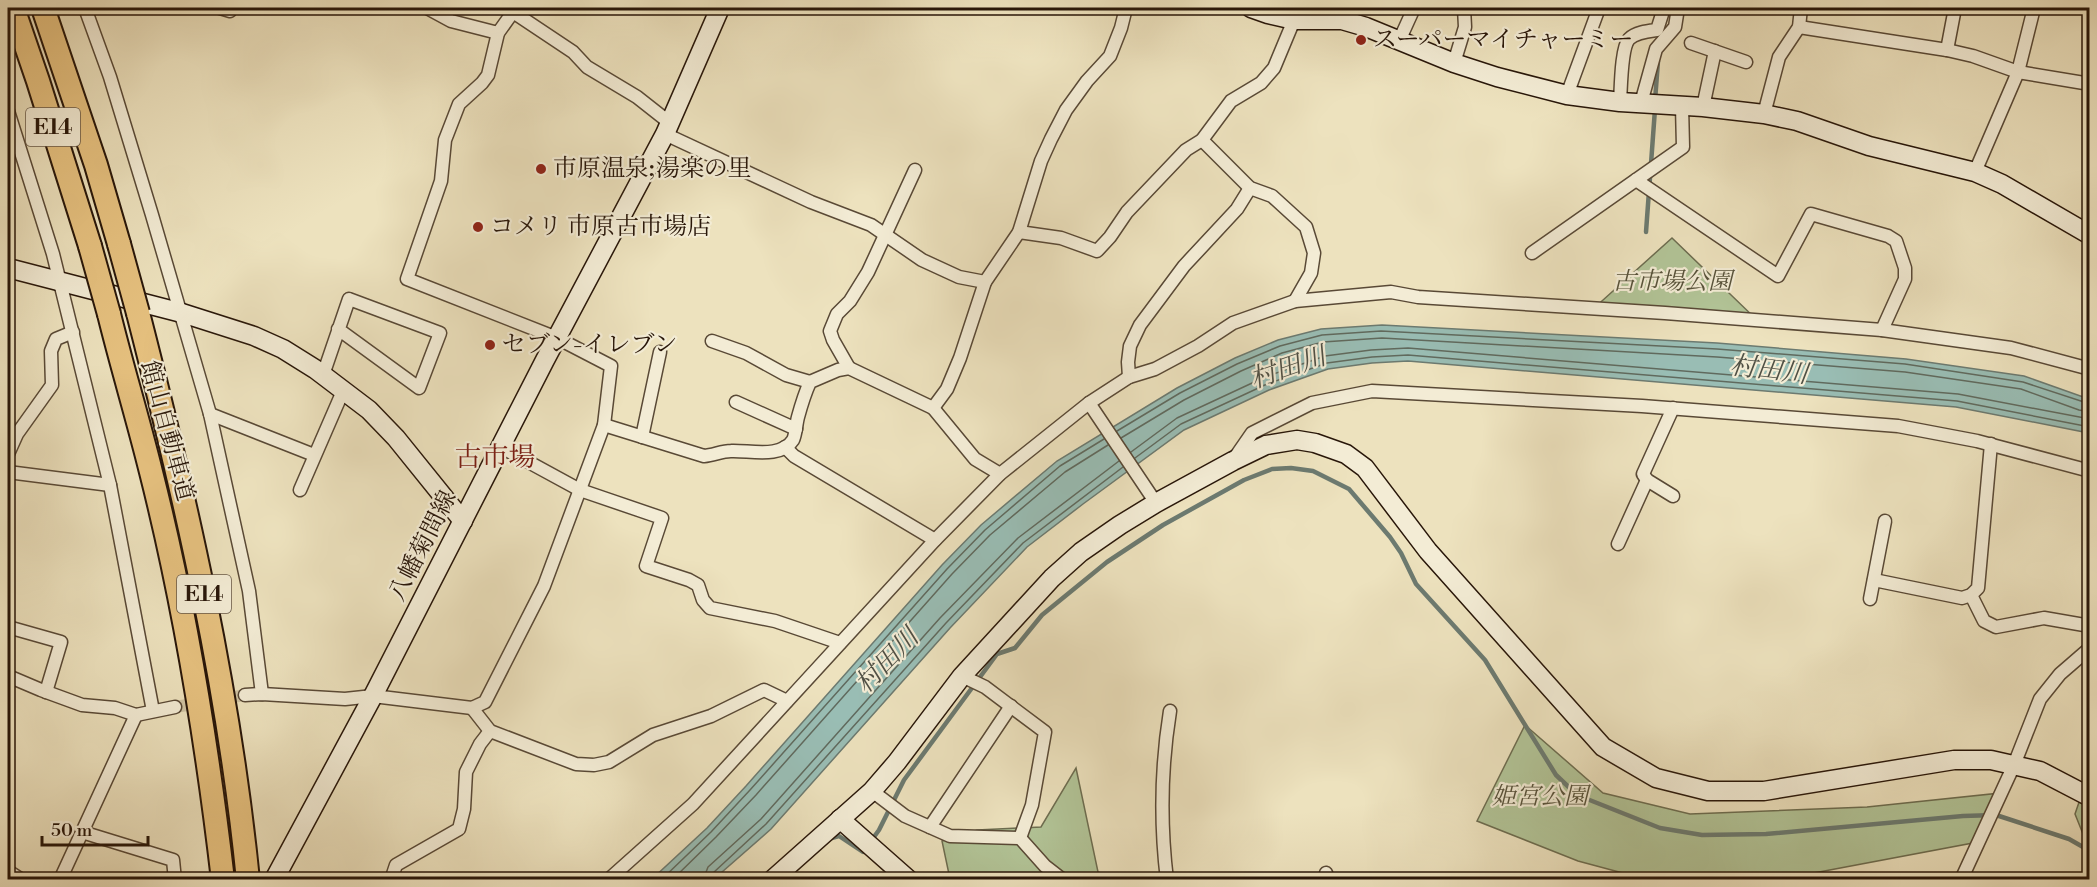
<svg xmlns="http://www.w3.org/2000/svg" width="2097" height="887" font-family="'Libre Bodoni','Noto Serif JP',serif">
	<rect width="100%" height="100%" fill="#ede2be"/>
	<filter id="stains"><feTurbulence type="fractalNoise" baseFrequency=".00333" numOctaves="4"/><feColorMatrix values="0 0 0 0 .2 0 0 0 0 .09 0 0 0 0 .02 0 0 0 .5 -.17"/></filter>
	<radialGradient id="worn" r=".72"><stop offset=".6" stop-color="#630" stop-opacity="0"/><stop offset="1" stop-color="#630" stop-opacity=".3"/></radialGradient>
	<g fill="#b2c497" stroke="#6d6d50" stroke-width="1.5">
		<path d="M1672,238l85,82 -164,-11z"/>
		<path d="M1525,725l78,68 87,21 177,-7 134,-14 -23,49 -196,37h-137l-67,-18 -101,-40z"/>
		<path d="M1076,768l22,104 19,7h-167l-8,-38 35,-11 64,-3z"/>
		<path d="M2088,776h1v73l-14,-35z"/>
	</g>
	<path fill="#99bdb4" stroke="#6c7a70" stroke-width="1.5" d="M1382,325l335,18 189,16 118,17 65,23v34l-133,-26 -548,-46 -36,2 -44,6 -59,21 -85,40 -101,74 -56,43 -77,81 -179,201 -57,50 -63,1 56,-52 39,-42 196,-221 39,-40 76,-64 120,-73 58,-30 43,-18 43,-11z"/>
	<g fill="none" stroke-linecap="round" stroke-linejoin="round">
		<g stroke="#606a5e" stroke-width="1.5">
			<path d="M1117,431l63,-38 57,-29 43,-18 42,-11 59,-4 336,18 188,15 118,18 67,22"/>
			<path d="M1121,438l63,-38 57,-29 41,-18 41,-11 59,-4 335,19 188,15 116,17 58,21 11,2"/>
			<path d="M1131,452l46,-34 88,-41 60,-21 46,-6 37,-2 550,46 132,25"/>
			<path d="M1135,458l46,-34 86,-40 60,-21 45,-6 36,-2 549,46 133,26"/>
			<path d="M661,880l50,-48 39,-42 197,-221 38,-39 75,-64 44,-27"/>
			<path d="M672,880l44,-43 40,-42 196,-221 38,-39 75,-63 43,-27"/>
			<path d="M703,880l5,-13 53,-48 179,-201 78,-80 101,-77"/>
			<path d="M711,880l2,-7 53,-49 180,-201 77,-80 100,-76"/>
		</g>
		<g stroke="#6c7a70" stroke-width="4.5">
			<path d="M1655,101l3,-40"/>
			<path d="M1646,232l9,-123"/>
			<path d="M828,839l11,-3 24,16 3,-4"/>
			<path d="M871,841l8,-11 25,-50 93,-126 18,-6 27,-33 65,-53 56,-37 81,-45 28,-11 19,-1 22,3 36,18 41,48 11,16 15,31 69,76 71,115 21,20 83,33 42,7 64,-1 197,-18 33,-1 73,24 21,12"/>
		</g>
		<path stroke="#cfc3a3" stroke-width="12" stroke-dasharray="12 6" stroke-linecap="butt" d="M175,707l70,-12"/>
		<defs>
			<g id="street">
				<path d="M85,8l25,69 42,138 58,199 39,177 13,103"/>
				<path d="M220,8l10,3"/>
				<path d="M427,8l24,13 47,12"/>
				<path d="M513,12l60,40 14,15 50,30 33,26"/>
				<path d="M1799,27l148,23 26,6 45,16 72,12"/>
				<path d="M1399,41l15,-33"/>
				<path d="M1691,43l55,19"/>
				<path d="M1947,50l8,-42"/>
				<path d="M1454,63l11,-36 -1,-19"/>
				<path d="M1567,95l32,-87"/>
				<path d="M1620,102c1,-14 1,-54 9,-63 7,-7 20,-8 28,-9l7,-22"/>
				<path d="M1641,103l15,-54 19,-22 3,-19"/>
				<path d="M1703,107l12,-56"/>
				<path d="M8,111l45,143 57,231 43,226"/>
				<path d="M1764,114l15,-57 20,-30 2,-19"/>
				<path d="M665,134l146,68 60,23 51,35 37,17 26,5"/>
				<path d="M1202,140l48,48 22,8 34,31 8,26 -3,20 -16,28"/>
				<path d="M1975,172l43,-100 16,-64"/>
				<path d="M1636,180l142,96 33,-62 77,22 8,5 9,27v11l-23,51"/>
				<path d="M1019,232l42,6 36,13 13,-14 17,-25 59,-62 16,-10 29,-39 30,-18 13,-15 20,-48"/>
				<path d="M1532,253l151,-106 -1,-41"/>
				<path d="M712,341l34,12 40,22 24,7"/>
				<path d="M849,368l-16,-28 -3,-9 7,-17 13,-13 18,-29 47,-102"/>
				<path d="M323,375l26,-76 91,34 -21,55 -81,-59"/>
				<path d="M1129,377l-1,-15 2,-16 10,-21 44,-59 53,-57 13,-21"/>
				<path d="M736,402l60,27"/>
				<path d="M1089,403l67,100"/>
				<path d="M933,408l42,51 25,15"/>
				<path d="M1673,408l-30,66 4,6 26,16"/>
				<path d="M210,414l104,41"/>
				<path d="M604,425l100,31c10,-1 18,-5 27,-5 18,-1 50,8 62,-11 3,-6 3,-16 5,-23 3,-11 7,-24 12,-35l28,-12 11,-2 84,40 14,-19 13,-31 25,-76 34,-50 22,-71 10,-22 15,-29 21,-29 23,-25 11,-28 5,-20"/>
				<path d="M642,437l18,-85"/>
				<path d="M501,447l79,43 82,28 -16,48 43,14 9,5 5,15 7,8 65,13 65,22"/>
				<path d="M785,447l9,9 141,84"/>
				<path d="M8,454l9,-20 35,-49 -1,-34 5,-12 17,-7"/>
				<path d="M1234,459l18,-26 60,-30 60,-12 270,15 256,20 79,15 113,30"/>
				<path d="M8,472l102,13"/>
				<path d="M300,490l43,-99"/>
				<path d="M1618,544l29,-64"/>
				<path d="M1874,580l88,18 9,-3 7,-7 13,-144"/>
				<path d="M1971,595l13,26 12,6 48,-9 46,8"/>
				<path d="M1870,599l15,-78"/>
				<path d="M8,627l53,15 -15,50"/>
				<path d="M8,676l33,14 41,15 33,3 21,7 39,-8"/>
				<path d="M962,676l23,11 60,45 -13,73 -12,33"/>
				<path d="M245,695l17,-1 83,5 28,-3 99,12 13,-6 59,-116 60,-161 7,-59 -54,-28 -150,-59 34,-98 4,-41 14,-36 23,-21 6,-8 10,-42 15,-21 1,-4"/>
				<path d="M472,708l18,23 86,33 18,1 15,-3 44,-27 58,-19 53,-26 23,11"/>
				<path d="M872,791l33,25 45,20 70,2 25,28 18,14"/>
				<path d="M930,827l81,-121"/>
				<path d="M82,832l91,28 2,20"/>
				<path d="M8,871l14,9"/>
				<path d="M60,880l76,-165"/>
				<path d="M391,880l5,-15 63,-36 5,-20 2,-37 14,-28 10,-13"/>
				<path d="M608,880l85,-76 242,-264 65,-66 89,-71 40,-26 26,-8 43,-23 35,-23 62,-22 96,-9 27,5 247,16 217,17 129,18 79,21"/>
				<path d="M1167,880c-7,-57 -6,-113 3,-169"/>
				<path d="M1325,880l1,-7"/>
				<path d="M1961,880l53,-115 26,-66 20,-25 30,-26"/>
			</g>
			<g id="secondary">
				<path d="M1251,8l17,6 26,6h48l24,7 88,36 43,14 70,18 53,7 83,5 61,7 33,7 72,25 106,26 27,12 88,51"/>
				<path d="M8,268l174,45 72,23 29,13 32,20 54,41 27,28 67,83"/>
				<path d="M840,819l69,61"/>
				<path d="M275,878l98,-182 172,-336 120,-226 55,-126"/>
				<path d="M772,880l100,-89 25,-29 65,-86 90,-98 29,-26 39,-27 36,-22 77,-42 33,-16 31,-5 18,3 31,11 19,14 63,83 175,196 53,31 52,13h56l190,-31h37l49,11 50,26"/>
			</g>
			<g id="highway">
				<path d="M13,8l25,73 52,165"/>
				<path d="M43,8l53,157 23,79"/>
				<path d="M138,313c48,187 91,375 110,567"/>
				<path d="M109,314c13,53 29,105 42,158 34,134 56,271 72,408"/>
			</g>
		</defs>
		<use href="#street" stroke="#594936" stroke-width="15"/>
		<use href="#secondary" stroke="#281609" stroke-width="21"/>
		<use href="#highway" stroke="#281609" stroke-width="26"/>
		<use href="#street" stroke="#f3ecd5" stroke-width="12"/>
		<use href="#secondary" stroke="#f3ecd5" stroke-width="18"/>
		<use href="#highway" stroke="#e6c17f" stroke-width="22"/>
		<defs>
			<g id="highway-bridge">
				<path d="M119,244l19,69"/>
				<path d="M90,246l19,68"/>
			</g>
		</defs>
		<use href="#highway-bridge" stroke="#281609" stroke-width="26" stroke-linecap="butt"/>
		<use href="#highway-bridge" stroke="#e6c17f" stroke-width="22"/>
	</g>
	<g fill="#8f2418" stroke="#f3ecd5" stroke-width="2">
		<circle cx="1361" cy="40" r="6"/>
		<circle cx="541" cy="169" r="6"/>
		<circle cx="478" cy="227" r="6"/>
		<circle cx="490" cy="345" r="6"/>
	</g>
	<g text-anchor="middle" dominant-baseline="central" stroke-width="4.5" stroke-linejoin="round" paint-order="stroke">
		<g fill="#f3ecd5" stroke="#655646" stroke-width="1.5">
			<rect x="26" y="108" width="54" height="38" rx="4.5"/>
			<rect x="177" y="575" width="54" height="38" rx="4.5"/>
		</g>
		<g font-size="22" font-weight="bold" fill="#281609">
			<text x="53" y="127">E14</text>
			<text x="204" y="594">E14</text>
		</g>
		<g font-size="24" fill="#281609" stroke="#f3ecd5" text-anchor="start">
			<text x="1373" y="40">スーパーマイチャーミー</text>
			<text x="553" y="169">市原温泉;湯楽の里</text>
			<text x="490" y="227">コメリ 市原古市場店</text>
			<text x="502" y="345">セブン-イレブン</text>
		</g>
		<g font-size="24" font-style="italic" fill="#58533b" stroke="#f3ecd5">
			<text x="1672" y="282">古市場公園</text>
			<text x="1540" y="797">姫宮公園</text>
		</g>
		<g font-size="24" fill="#281609" stroke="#f3ecd5">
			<text transform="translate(167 431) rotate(75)">館山自動車道</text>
			<text transform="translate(423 546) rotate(-63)">八幡菊間線</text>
		</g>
		<g font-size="26" font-style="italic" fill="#505045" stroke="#f3ecd5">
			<text transform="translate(1288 368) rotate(-19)">村田川</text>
			<text transform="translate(1769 370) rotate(7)">村田川</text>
			<text transform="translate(887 661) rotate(-46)">村田川</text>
		</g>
		<g font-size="27" fill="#7a1f14" stroke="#f3ecd5">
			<text x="495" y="458">古市場</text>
		</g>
	</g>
	<rect width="2097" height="887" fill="none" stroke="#ede2be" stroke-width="30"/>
	<rect x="9" y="9" width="2079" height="869" fill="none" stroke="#281609" stroke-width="3"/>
	<rect x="15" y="15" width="2067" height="857" fill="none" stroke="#281609" stroke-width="1.5"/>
	<path d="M42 836v9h106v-9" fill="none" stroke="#281609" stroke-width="3"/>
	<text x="51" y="836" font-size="18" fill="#281609" stroke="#f3ecd5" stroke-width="4.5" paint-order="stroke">50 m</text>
	<rect width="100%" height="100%" filter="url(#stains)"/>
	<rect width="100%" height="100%" fill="url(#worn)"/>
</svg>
